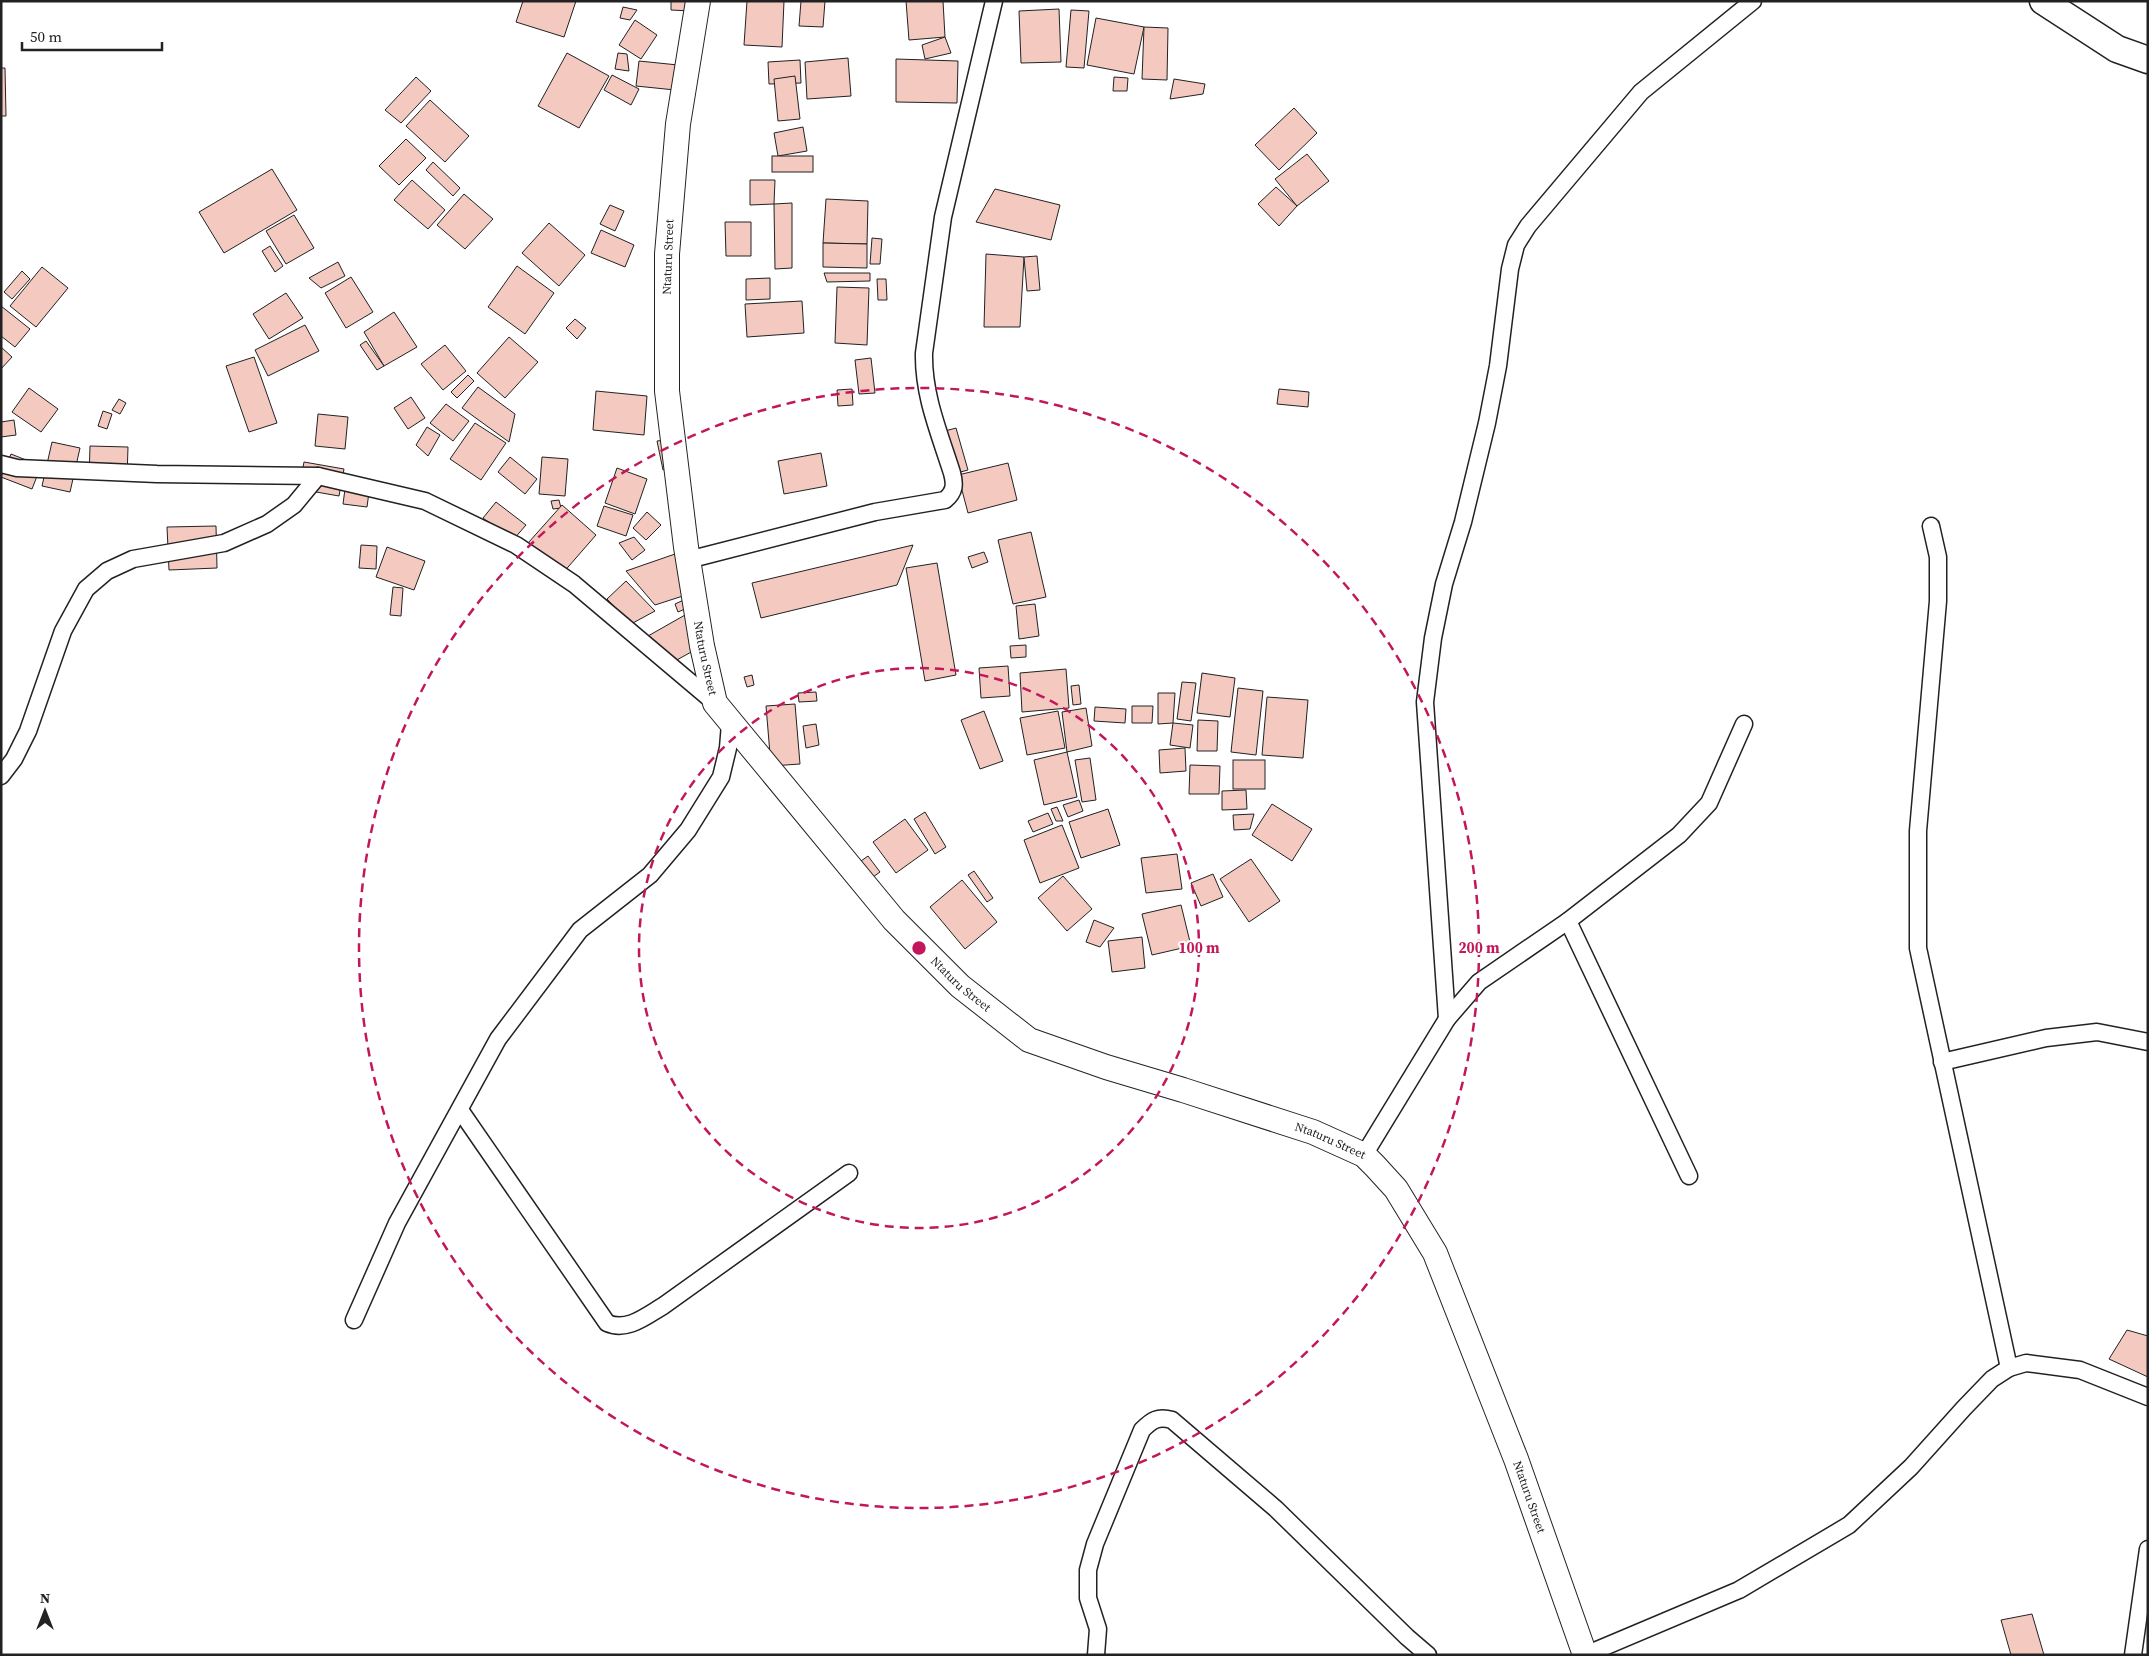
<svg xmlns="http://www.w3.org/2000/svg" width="2149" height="1656" font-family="'Source Serif 4',serif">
	<rect width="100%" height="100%" fill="#fff"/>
	<g fill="#f3c9c0" stroke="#222">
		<path d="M523,1h53l-12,36 -48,-15z"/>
		<path d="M671,1h20v10l-20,-1z"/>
		<path d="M747,1h37l-2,46 -38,-2z"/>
		<path d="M801,1h24l-2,26 -24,-1z"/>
		<path d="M906,1h37l2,36 -36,3z"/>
		<path d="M623,7l14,3 -7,10 -10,-2z"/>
		<path d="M1059,9l2,53 -40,1 -2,-52z"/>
		<path d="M1071,10l18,1 -5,57 -18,-1z"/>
		<path d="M1096,18l48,9 -10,47 -47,-9z"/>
		<path d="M635,20l22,15 -16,24 -22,-14z"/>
		<path d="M1144,27l24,1 -1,52 -25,-1z"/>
		<path d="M945,37l6,16 -26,6 -3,-14z"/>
		<path d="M567,53l42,23 -30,52 -41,-22z"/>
		<path d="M618,53l9,1 2,17 -14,-2z"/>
		<path d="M848,58l3,38 -44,3 -2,-37z"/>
		<path d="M896,59l62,2 -1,42 -61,-1z"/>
		<path d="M800,60l1,23 -32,1 -1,-22z"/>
		<path d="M639,61l39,4 -3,25 -39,-4z"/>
		<path d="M1,68h4l1,48h-5z"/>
		<path d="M612,75l27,14 -8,16 -27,-15z"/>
		<path d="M795,76l5,43 -22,2 -4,-42z"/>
		<path d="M416,77l15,14 -30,32 -16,-13z"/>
		<path d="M1114,77l14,1 -1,13h-14z"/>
		<path d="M1174,79l31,5 -2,10 -33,5z"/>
		<path d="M430,100l39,36 -24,26 -39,-36z"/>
		<path d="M1294,108l23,25 -38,37 -24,-25z"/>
		<path d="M803,127l4,24 -29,5 -4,-23z"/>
		<path d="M406,139l20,19 -27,27 -20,-19z"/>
		<path d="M1307,154l22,27 -32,25 -22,-27z"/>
		<rect x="772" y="156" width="41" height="16"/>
		<path d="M433,162l27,26 -7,8 -27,-26z"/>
		<path d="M272,169l25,41 -73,43 -25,-41z"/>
		<path d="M412,180l33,30 -17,19 -34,-29z"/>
		<path d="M750,180h25l-1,24 -24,1z"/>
		<path d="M1276,187l21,19 -18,20 -21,-22z"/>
		<path d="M995,189l65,16 -9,35 -75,-18z"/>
		<path d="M464,194l29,25 -28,30 -28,-24z"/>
		<path d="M826,199l42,2 -1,43 -44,-1z"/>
		<path d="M792,203v65l-17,1 -1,-65z"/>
		<path d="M610,205l14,6 -9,20 -15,-7z"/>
		<path d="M294,215l20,33 -28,16 -20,-33z"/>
		<path d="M725,222h26v34h-25z"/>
		<path d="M549,223l36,32 -26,31 -37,-33z"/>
		<path d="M601,230l33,15 -9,22 -34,-14z"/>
		<path d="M872,238l10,1 -2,25h-10z"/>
		<path d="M823,243l44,1v24l-44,-1z"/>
		<path d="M270,246l13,20 -8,6 -13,-21z"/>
		<path d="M986,254l38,3 -4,70h-36z"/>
		<path d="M1037,256l3,34 -13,1 -3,-34z"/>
		<path d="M338,262l7,14 -24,12 -12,-10z"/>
		<path d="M517,266l37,27 -29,41 -37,-27z"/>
		<path d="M42,267l26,21 -32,39 -26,-21z"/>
		<path d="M22,271l8,8 -18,20 -8,-7z"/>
		<path d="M824,273h46v8l-43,1z"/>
		<path d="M351,277l22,35 -27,16 -21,-35z"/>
		<path d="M770,278v21l-24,1v-21z"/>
		<path d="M877,279h9l1,21h-9z"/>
		<path d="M837,287l32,1 -2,57 -32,-2z"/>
		<path d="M286,293l17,25 -34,21 -16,-25z"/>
		<path d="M802,301l2,32 -57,4 -2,-33z"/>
		<path d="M1,306l29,23 -15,18 -14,-11z"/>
		<path d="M394,312l23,35 -33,19 -20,-34z"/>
		<path d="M575,319l11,9 -9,11 -11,-11z"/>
		<path d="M305,325l14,26 -51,25 -13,-26z"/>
		<path d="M509,337l29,25 -33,36 -28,-25z"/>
		<path d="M366,341l18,25 -7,4 -17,-25z"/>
		<path d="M445,345l21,26 -23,19 -22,-26z"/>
		<path d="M1,347l11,10 -11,12z"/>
		<path d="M254,357l23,66 -28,9 -23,-66z"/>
		<path d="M871,358l4,35 -16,1 -4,-34z"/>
		<path d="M468,375l6,6 -17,17 -6,-6z"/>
		<path d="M478,387l37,27 -6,28 -47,-34z"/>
		<path d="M29,388l29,21 -17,23 -29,-20z"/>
		<path d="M852,389l1,16 -15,1 -1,-16z"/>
		<path d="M1279,389l30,3 -1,15 -31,-3z"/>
		<path d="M596,391l51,5 -3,39 -51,-5z"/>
		<path d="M411,397l14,21 -17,11 -14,-21z"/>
		<path d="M119,399l7,4 -6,11 -8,-4z"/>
		<path d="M446,404l23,17 -16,20 -23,-18z"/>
		<path d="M103,411l9,3 -5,15 -9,-3z"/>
		<path d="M318,414l30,3 -3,32 -30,-3z"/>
		<path d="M14,420l2,15 -15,2v-15z"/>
		<path d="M475,423l31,20 -25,37 -31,-21z"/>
		<path d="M427,427l13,8 -12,21 -12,-11z"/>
		<path d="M956,428l12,42 -11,3 -12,-42z"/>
		<path d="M666,440l6,28 -9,2 -6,-29z"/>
		<path d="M52,442l28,6 -10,44 -28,-6z"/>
		<path d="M90,446l38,1 -1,31h-38z"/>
		<path d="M821,453l6,33 -43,8 -6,-33z"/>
		<path d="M11,454l30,12 -9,23 -31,-12z"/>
		<path d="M510,457l27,22 -12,15 -27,-22z"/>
		<path d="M542,457l26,2 -3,37 -26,-2z"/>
		<path d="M304,462l40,7 -5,27 -40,-7z"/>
		<path d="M1008,463l9,37 -49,13 -10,-38z"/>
		<path d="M617,468l30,11 -12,35 -30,-11z"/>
		<path d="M345,489l24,3 -2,15 -24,-3z"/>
		<path d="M559,500l2,8 -8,1 -2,-8z"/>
		<path d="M496,502l30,23 -13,15 -30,-22z"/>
		<path d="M562,505l34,30 -41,47 -35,-30z"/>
		<path d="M604,506l29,9 -7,21 -29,-10z"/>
		<path d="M647,512l14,13 -15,15 -13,-12z"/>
		<path d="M216,526l1,42 -48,2 -2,-43z"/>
		<path d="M1031,532l15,65 -33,7 -15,-64z"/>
		<path d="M634,537l11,13 -13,10 -13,-17z"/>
		<path d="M361,545l16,1 -1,23 -17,-1z"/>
		<path d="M913,545l-16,40 -136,33 -9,-35z"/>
		<path d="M387,547l38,14 -11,29 -38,-13z"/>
		<path d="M984,552l4,10 -16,6 -4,-11z"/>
		<path d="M675,554l14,40 -34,11 -29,-34z"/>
		<path d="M937,563l19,112 -31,6 -19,-113z"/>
		<path d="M626,581l29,30 -24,13 -24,-25z"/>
		<path d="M393,587l10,1 -2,28 -11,-1z"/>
		<path d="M688,598l4,8 -14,6 -3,-8z"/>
		<path d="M1035,604l4,32 -20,3 -3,-33z"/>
		<path d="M685,615l17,31 -27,15 -27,-25z"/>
		<path d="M1026,645v12l-15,1 -1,-12z"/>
		<path d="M1008,666l2,30 -29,2 -2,-30z"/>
		<path d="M1066,669l3,39 -47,4 -2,-39z"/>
		<path d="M1202,673l33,5 -5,39 -33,-4z"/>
		<path d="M752,675l2,10 -7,2 -3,-10z"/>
		<path d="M1182,682l14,1 -5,38 -14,-2z"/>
		<path d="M1079,685l2,19 -8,1 -2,-19z"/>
		<path d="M1238,688l25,3 -7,64 -25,-3z"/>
		<path d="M816,692l1,9 -18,1 -1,-9z"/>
		<path d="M1158,693h17l-2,30 -15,1z"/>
		<path d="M1267,697l41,3 -5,58 -41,-3z"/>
		<path d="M795,704l5,60 -29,2 -5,-60z"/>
		<path d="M1132,706h21l-1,17h-20z"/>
		<path d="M1095,707l31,2 -1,14 -31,-2z"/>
		<path d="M1086,708l6,38 -25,6 -5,-40z"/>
		<path d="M984,711l19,50 -23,8 -19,-49z"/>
		<path d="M1058,711l7,37 -38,7 -7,-37z"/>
		<path d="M1198,720l20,1 -1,30h-20z"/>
		<path d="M1173,723l20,2 -3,23 -20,-3z"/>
		<path d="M816,724l3,21 -13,3 -3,-22z"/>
		<path d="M1185,748l1,23 -26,2 -1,-23z"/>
		<path d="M1067,752l10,45 -33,8 -10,-45z"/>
		<path d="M1090,758l6,42 -14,2 -7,-42z"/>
		<rect x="1233" y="760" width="32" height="29"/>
		<path d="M1190,765l30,1 -1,28h-30z"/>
		<path d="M1246,790l1,19 -25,1v-19z"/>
		<path d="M1079,800l4,11 -15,6 -5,-12z"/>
		<path d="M1272,804l40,25 -20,32 -40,-26z"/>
		<path d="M1057,807l6,14h-7l-5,-12z"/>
		<path d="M1108,809l12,36 -39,13 -12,-36z"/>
		<path d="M925,812l21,35 -11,7 -21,-35z"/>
		<path d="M1048,813l5,11 -20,8 -5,-11z"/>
		<path d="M1254,814l-4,15 -16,1 -1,-15z"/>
		<path d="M905,819l23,31 -32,23 -23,-31z"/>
		<path d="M1062,825l17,43 -39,15 -16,-43z"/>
		<path d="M1177,854l5,35 -36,4 -5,-35z"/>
		<path d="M868,856l12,16 -7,5 -12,-16z"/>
		<path d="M1251,859l29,42 -31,21 -29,-43z"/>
		<path d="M974,871l19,27 -6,4 -19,-27z"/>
		<path d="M1213,874l10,23 -22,9 -10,-23z"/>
		<path d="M1063,876l29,33 -25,22 -29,-33z"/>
		<path d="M962,880l35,42 -32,27 -35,-42z"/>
		<path d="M1181,905l10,41 -39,9 -10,-41z"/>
		<path d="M1094,920l20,8 -14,19 -14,-5z"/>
		<path d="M1142,937l3,31 -33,4 -4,-31z"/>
		<path d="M2127,1330l21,6v41l-39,-18z"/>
		<path d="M2032,1614l12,41h-33l-10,-35z"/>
	</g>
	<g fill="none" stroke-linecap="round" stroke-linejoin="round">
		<defs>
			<g id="street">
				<path d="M1,464l16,4 140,6 161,2 107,25 91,44 58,39 141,119"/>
				<path d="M1931,526l7,31v44l-20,230v117l91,420"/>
				<path d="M688,560l187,-48 70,-12c10,-8 10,-16 7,-27 -13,-41 -29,-78 -28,-120l19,-136 51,-216"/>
				<path d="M1,776l13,-17 14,-28 35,-100 23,-42 21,-18 26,-12 91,-16 43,-19 27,-19 24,-29"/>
				<path d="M1568,921l121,255"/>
				<path d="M1447,1019l-22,-317 8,-64 11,-54 19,-62 24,-99 11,-57 12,-97 6,-24 12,-19 113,-134 112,-91"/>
				<path d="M1942,1062l104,-24 51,-6 51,10"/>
				<path d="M460,1110l147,213c20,9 39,-7 56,-17l186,-133"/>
				<path d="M1364,1155l83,-136 32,-37 89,-61 111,-86 30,-32 35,-79"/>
				<path d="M354,1320l43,-97 101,-184 82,-109 70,-55 38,-45 33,-53 7,-29 2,-24"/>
				<path d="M1096,1655l2,-26 -10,-31v-28l7,-26 47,-114c10,-10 16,-14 30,-10l104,89 131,128 21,18"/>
				<path d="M1585,1655l154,-65 110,-65 62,-58 53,-59 28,-29 17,-11 17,-5 54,7 68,27"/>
				<path d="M2133,1655l15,-106"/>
			</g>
			<g id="secondary">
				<path id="s1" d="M698,1l-20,123 -11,130v137l19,156 16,99 13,57 179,217 66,66 69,54 77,27 77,23 130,42 51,23 11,11 21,23 39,64 81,206 69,196"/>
			</g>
			<path id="primary" d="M2043,1l74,48 31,11"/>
		</defs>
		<use href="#street" stroke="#222" stroke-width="19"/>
		<use href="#secondary" stroke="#222" stroke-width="26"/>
		<use href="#primary" stroke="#222" stroke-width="29"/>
		<use href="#street" stroke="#fff" stroke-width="16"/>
		<use href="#secondary" stroke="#fff" stroke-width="24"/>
		<use href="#primary" stroke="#fff" stroke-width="26"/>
	</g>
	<g fill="none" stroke="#c2185b" stroke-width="2.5" stroke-dasharray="9 6">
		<circle cx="919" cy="948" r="280"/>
		<circle cx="919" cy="948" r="560"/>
	</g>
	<g text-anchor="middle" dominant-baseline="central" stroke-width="4" stroke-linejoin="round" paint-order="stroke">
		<g font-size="12" fill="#222" stroke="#fff">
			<text transform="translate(668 257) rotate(-88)">Ntaturu Street</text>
			<text stroke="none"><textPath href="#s1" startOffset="662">Ntaturu Street</textPath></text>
			<text stroke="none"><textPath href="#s1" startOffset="1082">Ntaturu Street</textPath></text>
			<text stroke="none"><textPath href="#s1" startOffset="1488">Ntaturu Street</textPath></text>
			<text stroke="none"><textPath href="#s1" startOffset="1908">Ntaturu Street</textPath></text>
		</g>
	</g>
	<circle cx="919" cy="948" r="8" fill="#c2185b" stroke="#fff" stroke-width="2.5"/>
	<g font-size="15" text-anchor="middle" font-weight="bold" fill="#c2185b" stroke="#fff" stroke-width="4" stroke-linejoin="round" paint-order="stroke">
		<text x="1199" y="953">100 m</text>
		<text x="1479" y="953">200 m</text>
	</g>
	<rect width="2149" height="1656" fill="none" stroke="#222222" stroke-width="5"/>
	<g transform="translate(45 1611)" stroke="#ffffff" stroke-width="4" paint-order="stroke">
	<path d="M0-4L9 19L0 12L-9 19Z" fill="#222222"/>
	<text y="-8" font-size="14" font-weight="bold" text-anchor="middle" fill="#222222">N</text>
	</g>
	<path d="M22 42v8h140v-8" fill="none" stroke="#222222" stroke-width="2.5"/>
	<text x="30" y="42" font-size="15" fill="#222222" stroke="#ffffff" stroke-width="4" paint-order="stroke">50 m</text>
</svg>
